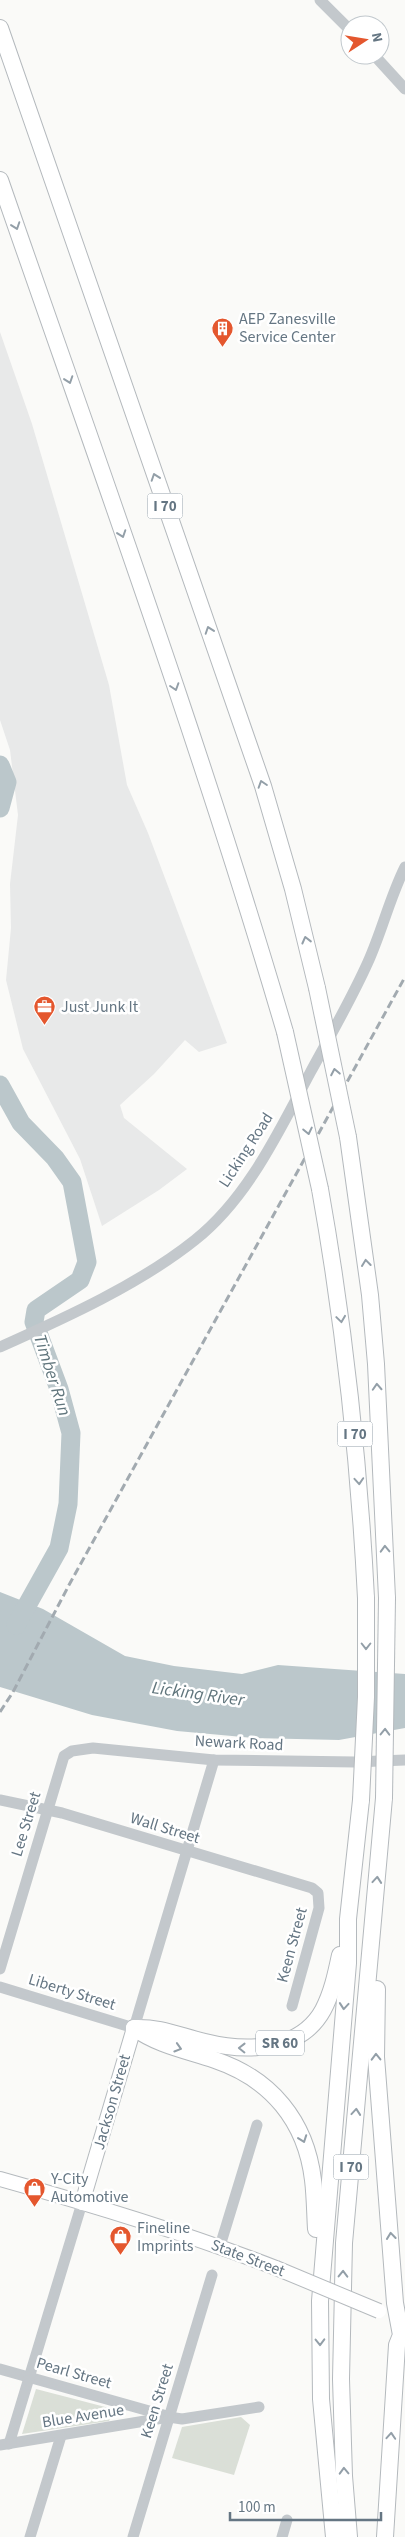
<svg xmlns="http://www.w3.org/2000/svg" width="405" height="2537" font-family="'Source Sans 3',sans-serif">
	<rect width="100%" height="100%" fill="#fafaf8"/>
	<path fill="#e8e9e9" d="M0,332l32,92 77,261 18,100 21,48 79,210 -28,9 -14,-12 -31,34 -34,31 4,13 63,51 -28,21 -57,36 -22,-67 -57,-110 -17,-69 5,-52 -1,-44 8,-69 -8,-65 -10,-30z"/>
	<g fill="#dadfd7">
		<path d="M36,2389l77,20 -4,12 -87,13z"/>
		<path d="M241,2417l9,8 -16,50 -62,-17 10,-31z"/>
	</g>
	<path fill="#bbc7cb" d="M0,1592l43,17 82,47 49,10 68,8 36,-9 127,9v54l-66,12 -85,-2 -77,-7 -85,-16 -92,-28z"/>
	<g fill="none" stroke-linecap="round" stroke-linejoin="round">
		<g stroke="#bbc7cb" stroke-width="19">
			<path d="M0,765l7,17 -7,26"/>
			<path d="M0,1085l21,38 34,35 17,24 15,80 -7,18 -44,30 -2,12 25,67 12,44 -3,71 -9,44 -43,77"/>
		</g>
		<defs>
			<g id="major">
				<path d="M0,2179c93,26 186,54 276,89"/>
				<path d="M82,2203l52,-175"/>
			</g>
			<g id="highway">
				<path d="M0,28l263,758 30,103 24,99"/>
				<path d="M0,180c98,283 201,565 285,852"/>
				<path d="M348,1137l22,158 6,69 11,234"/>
				<path d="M320,1189c24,135 39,271 46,409"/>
				<path d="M377,1989l-1,68 19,246 6,32 -4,10 -12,192"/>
				<path d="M134,2028c26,18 52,22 81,32 56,19 91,61 98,120 2,16 2,33 3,49"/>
				<path d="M134,2028c28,-1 45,8 71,14 40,10 95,10 118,-32 9,-17 13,-36 17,-55"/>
				<path d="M334,2537l-13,-138 -1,-98 28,-338v-44l13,-119"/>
				<path d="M349,2537l-5,-61 -3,-97 3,-136 40,-445"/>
			</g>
		</defs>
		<use href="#major" stroke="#b5babe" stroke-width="16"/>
		<use href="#highway" stroke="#b4b9bd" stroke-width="18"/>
		<g stroke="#c3c8cc" stroke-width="11">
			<path d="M320,0l30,30"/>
			<path d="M374,55l31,34"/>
			<path d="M0,1347c65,-29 140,-63 195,-107 53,-42 84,-109 115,-167 20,-37 41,-73 58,-111 14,-31 22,-65 37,-95"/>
			<path d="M0,1800l62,13 250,75 6,5 1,15 -27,98"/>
			<path d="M0,1969l64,-213 8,-5 21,-3 121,12 141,2 50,-2"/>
			<path d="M0,1987l134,41 80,-268"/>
			<path d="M220,2246l37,-121"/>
			<path d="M0,2369l167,47"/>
			<path d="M9,2444l73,-241"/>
			<path d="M0,2445l169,-28 13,2 77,-12"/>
			<path d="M30,2537l31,-101"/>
			<path d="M133,2537l79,-262"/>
			<path d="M282,2537l5,-17"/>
		</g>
		<use href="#major" stroke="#fff" stroke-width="14"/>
		<use href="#highway" stroke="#fff" stroke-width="16"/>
		<path stroke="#a2aab0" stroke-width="3" stroke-dasharray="8 4" stroke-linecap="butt" d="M0,1712l13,-20 56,-107 336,-608"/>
		<defs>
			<path id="major-bridge" d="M276,2268l103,43"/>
			<g id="highway-bridge">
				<path d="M317,988l31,149"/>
				<path d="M285,1032l35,157"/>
				<path d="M384,1798l3,-200"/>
				<path d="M361,1800l5,-103v-99"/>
			</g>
		</defs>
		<use href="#major-bridge" stroke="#b5babe" stroke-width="16" stroke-linecap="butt"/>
		<use href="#highway-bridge" stroke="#b4b9bd" stroke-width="18" stroke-linecap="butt"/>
		<use href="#major-bridge" stroke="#fff" stroke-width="14"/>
		<use href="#highway-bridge" stroke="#fff" stroke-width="16"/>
	</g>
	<defs><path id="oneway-chevron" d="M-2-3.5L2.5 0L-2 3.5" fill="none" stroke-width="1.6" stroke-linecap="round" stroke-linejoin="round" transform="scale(1.25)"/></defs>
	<g stroke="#939fa8">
		<use href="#oneway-chevron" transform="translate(16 226) rotate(71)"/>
		<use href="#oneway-chevron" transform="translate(69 380) rotate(71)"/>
		<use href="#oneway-chevron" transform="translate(155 477) rotate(-109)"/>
		<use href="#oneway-chevron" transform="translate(122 534) rotate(71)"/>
		<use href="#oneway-chevron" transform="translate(209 630) rotate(-109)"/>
		<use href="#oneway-chevron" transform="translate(175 687) rotate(72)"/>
		<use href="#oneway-chevron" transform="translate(262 784) rotate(-108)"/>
		<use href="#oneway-chevron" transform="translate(306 940) rotate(-104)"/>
		<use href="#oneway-chevron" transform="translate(335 1072) rotate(-101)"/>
		<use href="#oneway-chevron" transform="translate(308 1131) rotate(78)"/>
		<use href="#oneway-chevron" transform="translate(366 1263) rotate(-97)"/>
		<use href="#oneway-chevron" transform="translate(341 1319) rotate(82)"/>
		<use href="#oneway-chevron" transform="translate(377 1387) rotate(-93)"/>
		<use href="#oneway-chevron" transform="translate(359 1481) rotate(86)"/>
		<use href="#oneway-chevron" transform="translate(385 1549) rotate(-92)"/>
		<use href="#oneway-chevron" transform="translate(366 1646) rotate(90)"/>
		<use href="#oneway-chevron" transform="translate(385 1732) rotate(-89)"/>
		<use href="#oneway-chevron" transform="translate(377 1880) rotate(-85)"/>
		<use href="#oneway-chevron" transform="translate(344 2006) rotate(95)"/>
		<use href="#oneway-chevron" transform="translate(178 2048) rotate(17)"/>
		<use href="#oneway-chevron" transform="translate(242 2048) rotate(-179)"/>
		<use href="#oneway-chevron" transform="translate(376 2057) rotate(-91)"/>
		<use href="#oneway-chevron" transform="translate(356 2112) rotate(-85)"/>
		<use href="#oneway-chevron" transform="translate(303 2139) rotate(70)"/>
		<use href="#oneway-chevron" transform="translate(391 2236) rotate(-96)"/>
		<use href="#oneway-chevron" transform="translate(343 2274) rotate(-89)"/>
		<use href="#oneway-chevron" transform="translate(320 2342) rotate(89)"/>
		<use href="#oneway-chevron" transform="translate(391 2436) rotate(-86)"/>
		<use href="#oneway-chevron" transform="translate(344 2471) rotate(-92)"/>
	</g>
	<defs>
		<symbol id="building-pin" viewBox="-11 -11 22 30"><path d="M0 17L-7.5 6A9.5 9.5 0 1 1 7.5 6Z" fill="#e4572e" stroke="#fff"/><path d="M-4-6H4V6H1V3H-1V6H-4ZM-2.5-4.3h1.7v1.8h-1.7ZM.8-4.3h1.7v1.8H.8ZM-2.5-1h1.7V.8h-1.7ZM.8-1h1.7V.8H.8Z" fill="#fff"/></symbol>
		<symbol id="office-pin" viewBox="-11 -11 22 30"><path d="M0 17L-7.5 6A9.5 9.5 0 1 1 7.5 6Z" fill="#e4572e" stroke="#fff"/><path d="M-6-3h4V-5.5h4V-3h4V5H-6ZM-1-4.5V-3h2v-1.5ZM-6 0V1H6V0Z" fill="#fff"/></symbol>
		<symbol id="shop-pin" viewBox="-11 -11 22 30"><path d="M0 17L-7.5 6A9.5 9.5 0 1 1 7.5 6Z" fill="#e4572e" stroke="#fff"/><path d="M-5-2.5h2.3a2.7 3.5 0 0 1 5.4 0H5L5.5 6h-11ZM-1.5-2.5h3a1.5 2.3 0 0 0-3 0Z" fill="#fff"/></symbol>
	</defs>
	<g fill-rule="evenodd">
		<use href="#building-pin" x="210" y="316" width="25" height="34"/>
		<use href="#office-pin" x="32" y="994" width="25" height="34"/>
		<use href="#shop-pin" x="22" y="2176" width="25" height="34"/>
		<use href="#shop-pin" x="108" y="2224" width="25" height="34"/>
	</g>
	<g text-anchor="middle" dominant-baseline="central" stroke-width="5" stroke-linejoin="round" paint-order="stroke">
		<g fill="#fff" stroke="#939fa8" stroke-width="1">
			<rect x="147.5" y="493.5" width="35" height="25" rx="4"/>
			<rect x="337.5" y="1421.5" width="35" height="25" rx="4"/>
			<rect x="256" y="2030.5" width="48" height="25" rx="4"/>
			<rect x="333.5" y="2154.5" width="35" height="25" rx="4"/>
		</g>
		<g font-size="15" font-weight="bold" fill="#657683">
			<text x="165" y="506">I 70</text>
			<text x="355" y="1434">I 70</text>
			<text x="280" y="2043">SR 60</text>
			<text x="351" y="2167">I 70</text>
		</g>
		<g font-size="16" fill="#657683" stroke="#fff" text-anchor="start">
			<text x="239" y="319">AEP Zanesville<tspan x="239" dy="18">Service Center</tspan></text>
			<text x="61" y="1007">Just Junk It</text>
			<text x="51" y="2179">Y-City<tspan x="51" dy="18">Automotive</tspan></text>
			<text x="137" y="2228">Fineline<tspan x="137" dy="18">Imprints</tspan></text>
		</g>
		<g font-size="16" fill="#657683" stroke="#fff">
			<text transform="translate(246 1150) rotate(-57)">Licking Road</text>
			<text transform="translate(239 1743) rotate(3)">Newark Road</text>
			<text transform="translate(26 1824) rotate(-73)">Lee Street</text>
			<text transform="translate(165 1828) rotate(17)">Wall Street</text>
			<text transform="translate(292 1945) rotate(-75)">Keen Street</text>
			<text transform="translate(72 1992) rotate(17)">Liberty Street</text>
			<text transform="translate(112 2102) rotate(-74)">Jackson Street</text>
			<text transform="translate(248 2258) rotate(21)">State Street</text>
			<text transform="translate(74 2373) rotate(16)">Pearl Street</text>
			<text transform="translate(157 2401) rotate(-73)">Keen Street</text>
			<text transform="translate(83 2416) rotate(-9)">Blue Avenue</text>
		</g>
		<g font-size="18" font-style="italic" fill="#60757c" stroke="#fff">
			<text transform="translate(52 1375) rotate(72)">Timber Run</text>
			<text transform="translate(198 1694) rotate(8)">Licking River</text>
		</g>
	</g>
	<g transform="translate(365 40) rotate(78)"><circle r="24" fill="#ffffff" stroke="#c1c8cd"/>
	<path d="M0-4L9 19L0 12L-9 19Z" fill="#e4572e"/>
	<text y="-8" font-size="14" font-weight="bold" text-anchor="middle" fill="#657683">N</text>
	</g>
	<path d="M230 2512v8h151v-8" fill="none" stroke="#657683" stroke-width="2.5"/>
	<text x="238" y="2512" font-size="15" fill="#657683" stroke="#ffffff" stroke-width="4" paint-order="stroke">100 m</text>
</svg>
